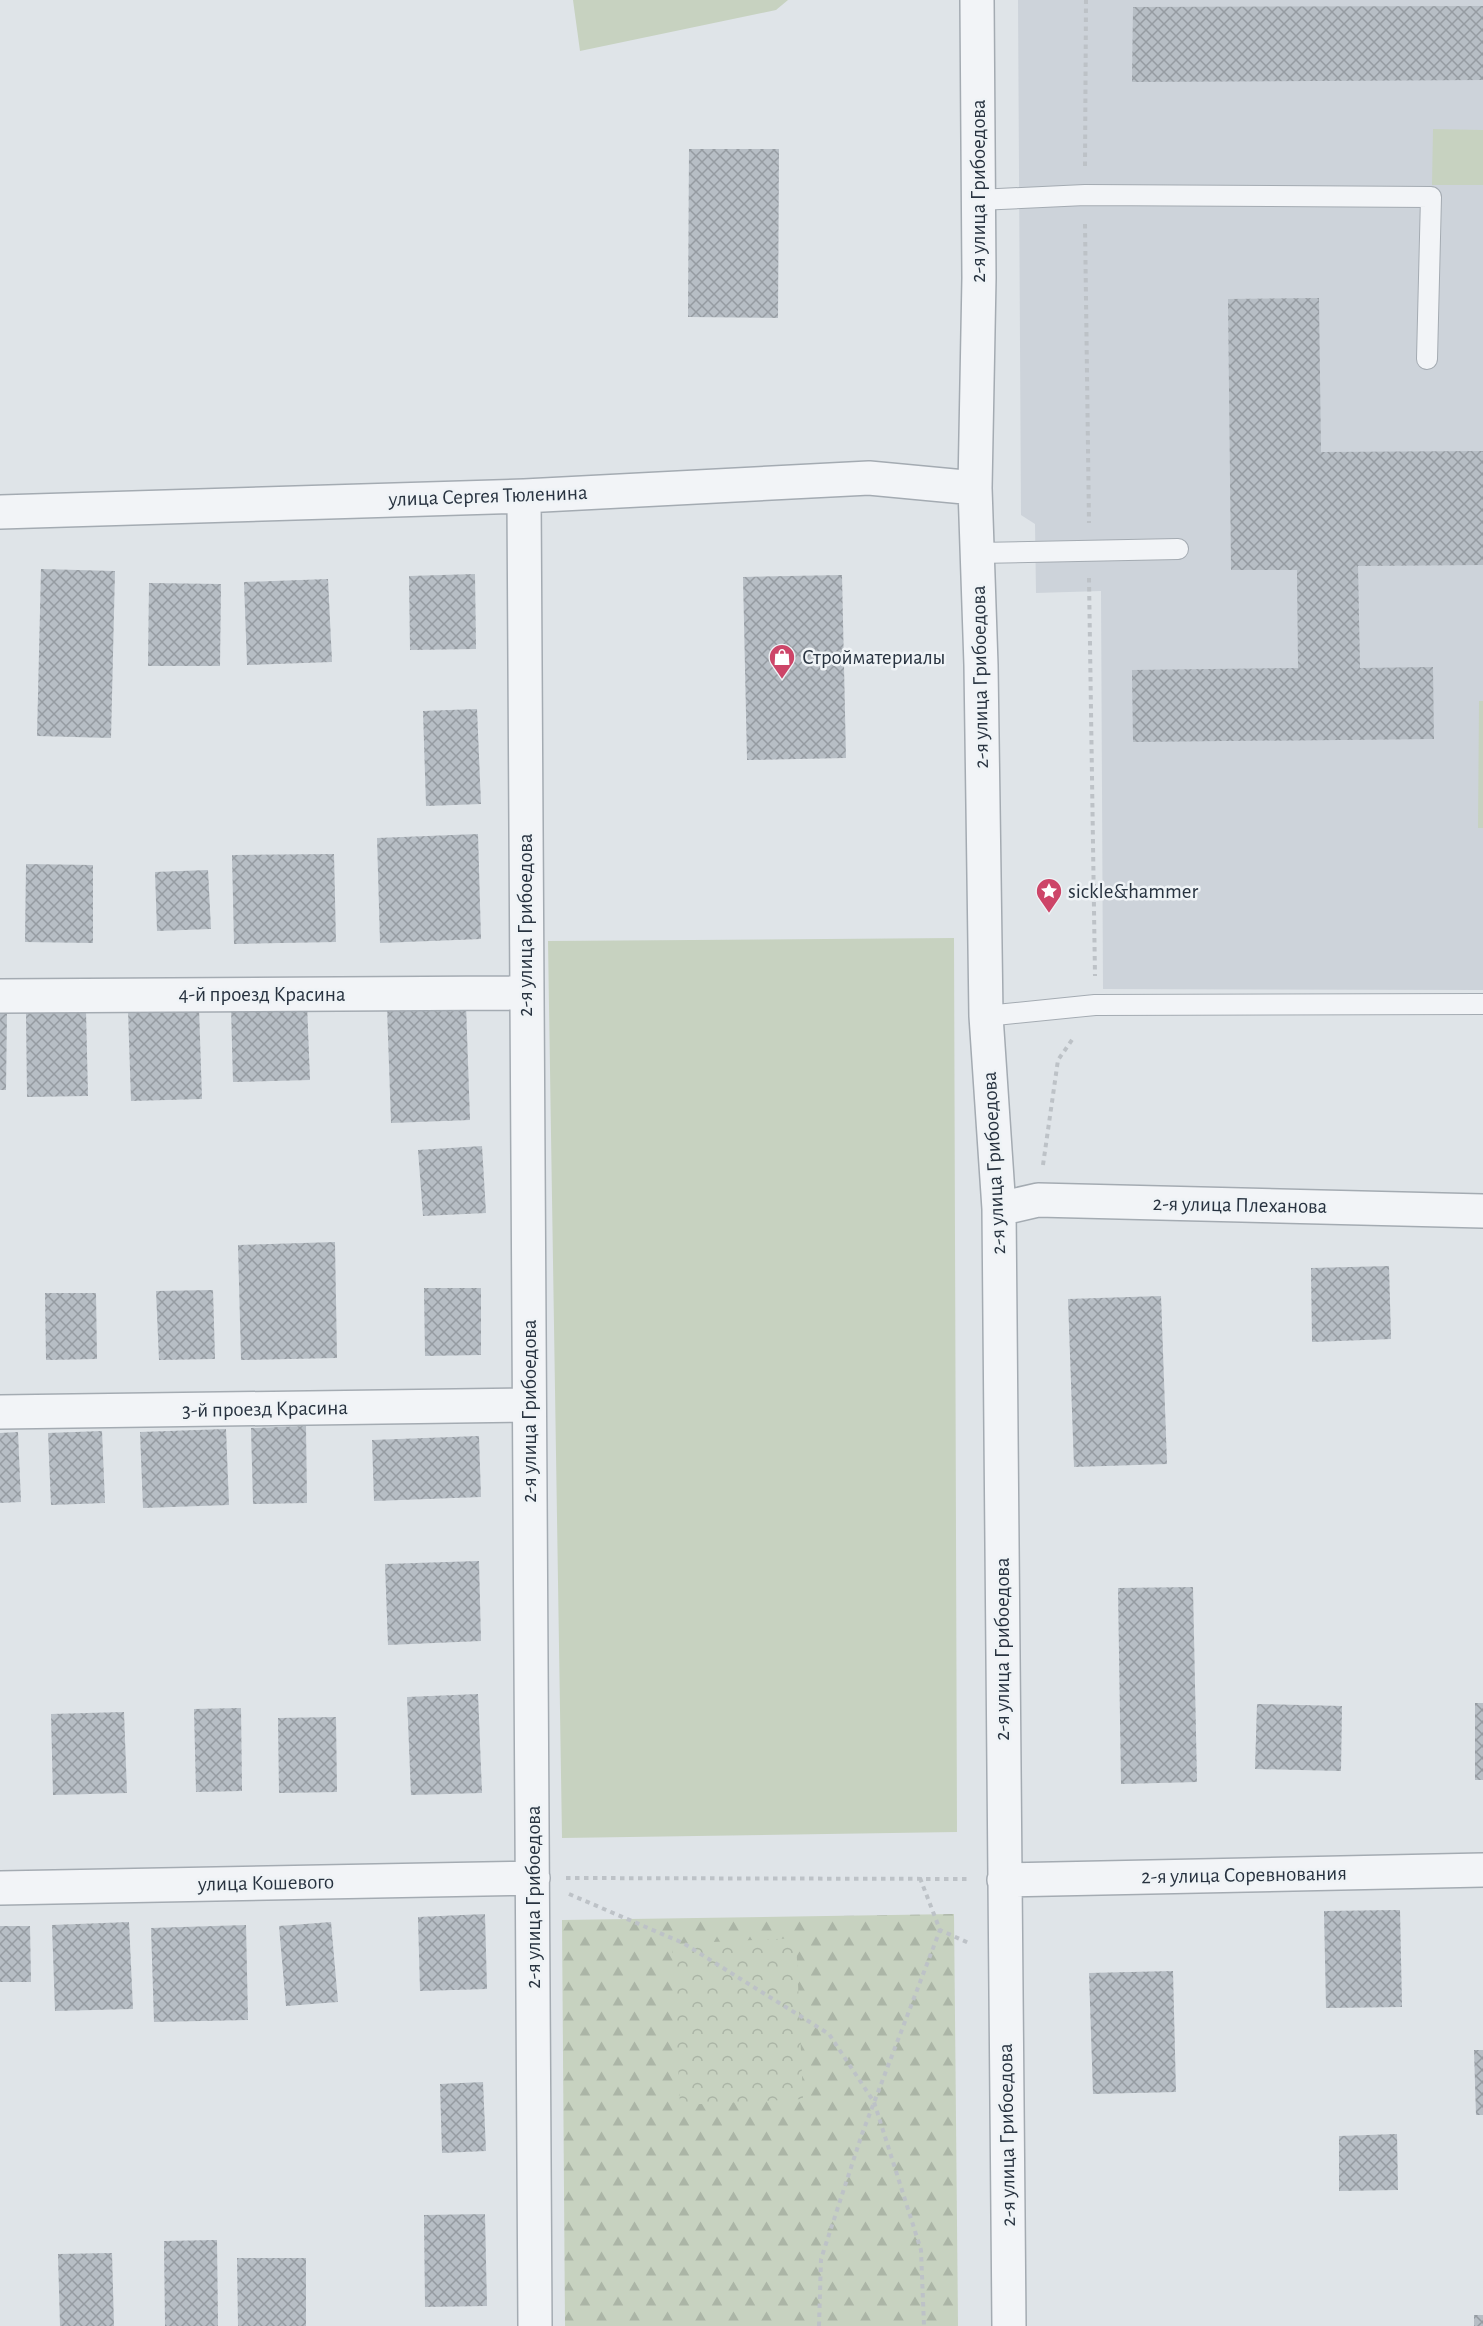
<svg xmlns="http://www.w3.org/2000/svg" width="1483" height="2326" viewBox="0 0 1483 2326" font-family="'Alegreya Sans',sans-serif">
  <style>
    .built { fill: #cdd3da }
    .grass { fill: #c7d2c0 }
    .forest { fill: url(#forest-firs) }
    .park { fill: url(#park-crowns) }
    .building { fill: url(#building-cross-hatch) }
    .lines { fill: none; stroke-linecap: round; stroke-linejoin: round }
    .service-casing { stroke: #a4abb2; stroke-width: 22 }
    .minor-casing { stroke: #a4abb2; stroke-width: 36 }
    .path { stroke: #bdc2c7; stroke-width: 4; stroke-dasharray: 4.5 4.5; stroke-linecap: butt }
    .service { stroke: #f2f4f7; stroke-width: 20 }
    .minor { stroke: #f2f4f7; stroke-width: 33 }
    .labels { text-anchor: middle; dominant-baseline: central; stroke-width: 5; stroke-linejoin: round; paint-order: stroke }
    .street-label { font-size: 21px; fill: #283340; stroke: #eff3f6 }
    .poi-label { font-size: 21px; fill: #283340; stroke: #eff3f6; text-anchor: start }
  </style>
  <defs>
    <pattern id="forest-firs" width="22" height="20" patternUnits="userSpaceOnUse" patternTransform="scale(1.5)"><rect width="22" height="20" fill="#c7d2c0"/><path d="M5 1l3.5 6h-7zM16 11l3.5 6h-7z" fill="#abb5a6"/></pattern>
    <pattern id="park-crowns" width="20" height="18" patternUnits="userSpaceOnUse" patternTransform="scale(1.5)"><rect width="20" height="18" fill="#c7d2c0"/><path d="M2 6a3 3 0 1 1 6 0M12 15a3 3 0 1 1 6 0" fill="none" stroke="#abb5a6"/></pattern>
    <pattern id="building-cross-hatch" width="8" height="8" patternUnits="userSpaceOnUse" patternTransform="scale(1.5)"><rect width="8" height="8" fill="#b7bec5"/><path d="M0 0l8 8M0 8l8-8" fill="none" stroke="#959ba1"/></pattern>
  </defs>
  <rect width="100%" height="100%" fill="#dfe4e8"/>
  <!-- built -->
  <path class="built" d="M 1018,0 L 1483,0 L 1483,990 L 1103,989 L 1101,591 L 1036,593 L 1035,524 L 1021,515 Z"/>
  <!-- grass -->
  <path class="grass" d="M 573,0 L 788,0 L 776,10 L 580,51 Z
    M 1433,129 L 1483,130 L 1483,185 L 1432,185 Z
    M 1479,701 L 1483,701 L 1483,828 L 1478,828 Z
    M 954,938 L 957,1832 L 562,1838 L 548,941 Z"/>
  <!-- forest -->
  <path class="forest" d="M 954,1914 L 958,2326 L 565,2326 L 562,1920 Z"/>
  <!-- park -->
  <path class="park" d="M 796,1938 L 803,2099 L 680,2105 L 672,1944 Z"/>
  <!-- building -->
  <path class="building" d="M 1483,6 L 1483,80 L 1132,82 L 1133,7 Z
    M 689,149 L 779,149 L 778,318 L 688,317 Z
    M 1319,298 L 1321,452 L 1483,451 L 1483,565 L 1358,566 L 1360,668 L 1433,667 L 1434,739 L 1133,742 L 1132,670 L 1298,668 L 1297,570 L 1231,570 L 1228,299 Z
    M 41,569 L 115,571 L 111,738 L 37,736 Z
    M 475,574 L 476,649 L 410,650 L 409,576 Z
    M 842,575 L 846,758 L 747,760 L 743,577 Z
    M 328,579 L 332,662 L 247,665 L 244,582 Z
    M 149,583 L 221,584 L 220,666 L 148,666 Z
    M 477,709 L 481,804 L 426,806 L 423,711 Z
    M 478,834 L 481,939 L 380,943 L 377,838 Z
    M 334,854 L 336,942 L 234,944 L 232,855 Z
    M 26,864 L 93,865 L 93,943 L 25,942 Z
    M 208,870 L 211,929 L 157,931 L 155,872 Z
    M 307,1004 L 310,1080 L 233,1082 L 231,1007 Z
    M 466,1004 L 470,1120 L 391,1123 L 387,1007 Z
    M 199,1008 L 202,1099 L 131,1101 L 128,1010 Z
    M 0,1010 L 7,1010 L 6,1090 L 0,1090 Z
    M 86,1010 L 88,1096 L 27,1097 L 26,1011 Z
    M 482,1146 L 486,1213 L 423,1216 L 418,1150 Z
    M 335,1242 L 337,1358 L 241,1360 L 238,1245 Z
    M 1389,1266 L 1391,1339 L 1312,1342 L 1311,1268 Z
    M 424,1288 L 481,1288 L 481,1355 L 425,1356 Z
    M 213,1290 L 215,1359 L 159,1360 L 156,1291 Z
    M 45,1293 L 96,1293 L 97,1359 L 46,1360 Z
    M 1161,1296 L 1167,1464 L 1074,1467 L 1068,1299 Z
    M 306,1426 L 307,1503 L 253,1504 L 251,1428 Z
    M 226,1429 L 229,1505 L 143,1508 L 140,1432 Z
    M 102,1431 L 105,1503 L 51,1505 L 48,1433 Z
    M 18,1432 L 21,1502 L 0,1503 L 0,1433 Z
    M 479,1436 L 481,1497 L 374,1501 L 372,1440 Z
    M 479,1561 L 481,1641 L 388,1645 L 385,1564 Z
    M 1193,1587 L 1197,1782 L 1121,1784 L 1118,1588 Z
    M 478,1694 L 482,1793 L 411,1795 L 407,1697 Z
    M 1475,1703 L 1483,1703 L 1483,1780 L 1475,1780 Z
    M 1257,1704 L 1342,1706 L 1341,1771 L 1255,1769 Z
    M 241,1708 L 242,1791 L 196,1792 L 194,1709 Z
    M 124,1712 L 127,1793 L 53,1795 L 51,1714 Z
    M 336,1717 L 337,1792 L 279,1793 L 278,1718 Z
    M 1400,1910 L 1402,2007 L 1326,2008 L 1324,1911 Z
    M 485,1914 L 487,1989 L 420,1991 L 418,1917 Z
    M 129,1922 L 133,2009 L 55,2011 L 52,1925 Z
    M 331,1922 L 338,2002 L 286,2006 L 279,1926 Z
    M 246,1925 L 248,2020 L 154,2022 L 151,1928 Z
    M 0,1926 L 30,1926 L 31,1982 L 0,1982 Z
    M 1173,1971 L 1176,2092 L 1093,2094 L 1089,1973 Z
    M 1474,2050 L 1483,2050 L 1483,2115 L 1476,2115 Z
    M 483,2082 L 486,2151 L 442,2153 L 440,2084 Z
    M 1397,2134 L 1398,2190 L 1339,2191 L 1339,2136 Z
    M 485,2214 L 487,2306 L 425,2307 L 424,2215 Z
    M 217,2240 L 218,2326 L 165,2326 L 164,2241 Z
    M 112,2253 L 114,2326 L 60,2326 L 58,2254 Z
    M 237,2258 L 306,2258 L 306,2326 L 238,2326 Z
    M 1474,2315 L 1483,2315 L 1483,2326 L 1474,2326 Z"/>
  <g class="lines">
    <!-- service casing -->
    <g class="service-casing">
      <path id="service" d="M 978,200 L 1085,195 L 1431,197 L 1427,359
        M 977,553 L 1178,549
        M 986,1016 L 1095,1005 L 1483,1004"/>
    </g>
    <!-- minor casing -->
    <g class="minor-casing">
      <path id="minor" d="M 977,0 L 979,278 L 975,488 L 981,665 L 986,1016 L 999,1209 L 1009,2326
        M 524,496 L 535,2326
        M 0,512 L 524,496 L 869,478 L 975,488
        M 0,996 L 525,993
        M 999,1209 L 1038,1200 L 1483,1211
        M 0,1412 L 529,1405
        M 1004,1880 L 1483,1870
        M 0,1888 L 533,1878"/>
    </g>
    <!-- path -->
    <path class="path" d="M 1085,166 L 1086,0
      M 1085,224 L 1089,523
      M 1089,578 L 1095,976
      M 1043,1165 L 1058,1060 L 1074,1037
      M 566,1878 L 970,1879
      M 920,1878 L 940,1930 L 971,1944
      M 569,1894 L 683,1943 L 829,2034 L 874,2102 L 921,2250 L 924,2326
      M 819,2326 L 821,2259 L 862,2134 L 940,1930"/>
    <!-- service -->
    <use href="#service" class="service"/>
    <!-- minor -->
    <use href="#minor" class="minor"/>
  </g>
  <!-- icons -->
  <defs>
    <g id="shop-pin" transform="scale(1.35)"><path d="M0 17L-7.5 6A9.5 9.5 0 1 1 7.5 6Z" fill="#cd4568" stroke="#eff3f6"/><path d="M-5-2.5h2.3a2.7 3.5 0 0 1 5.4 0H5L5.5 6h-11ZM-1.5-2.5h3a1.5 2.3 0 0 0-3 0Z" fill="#fff"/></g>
    <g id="sight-pin" transform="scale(1.35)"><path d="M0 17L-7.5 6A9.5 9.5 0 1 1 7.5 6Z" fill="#cd4568" stroke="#eff3f6"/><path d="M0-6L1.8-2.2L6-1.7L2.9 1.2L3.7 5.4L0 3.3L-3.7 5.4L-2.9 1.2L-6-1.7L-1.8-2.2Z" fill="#fff"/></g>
  </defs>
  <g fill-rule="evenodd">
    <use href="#shop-pin" x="782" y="657"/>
    <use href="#sight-pin" x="1049" y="891"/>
  </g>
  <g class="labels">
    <!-- street labels -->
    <g class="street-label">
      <text transform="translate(978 191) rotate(-90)">2-я улица Грибоедова</text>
      <text transform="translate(488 496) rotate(-2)">улица Сергея Тюленина</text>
      <text transform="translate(980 677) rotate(-91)">2-я улица Грибоедова</text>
      <text transform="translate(525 925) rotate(-90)">2-я улица Грибоедова</text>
      <text x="262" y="994">4-й проезд Красина</text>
      <text transform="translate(994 1163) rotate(-93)">2-я улица Грибоедова</text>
      <text transform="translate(1240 1205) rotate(1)">2-я улица Плеханова</text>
      <text transform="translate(265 1409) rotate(-1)">3-й проезд Красина</text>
      <text transform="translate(529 1411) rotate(-90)">2-я улица Грибоедова</text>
      <text transform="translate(1002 1649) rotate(-90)">2-я улица Грибоедова</text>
      <text transform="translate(1244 1875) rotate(-1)">2-я улица Соревнования</text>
      <text transform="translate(266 1883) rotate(-1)">улица Кошевого</text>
      <text transform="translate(533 1897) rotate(-90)">2-я улица Грибоедова</text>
      <text transform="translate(1007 2135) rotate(-91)">2-я улица Грибоедова</text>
    </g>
    <!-- poi labels -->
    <g class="poi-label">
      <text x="802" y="657">Стройматериалы</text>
      <text x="1068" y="891">sickle&amp;hammer</text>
    </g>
  </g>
</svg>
